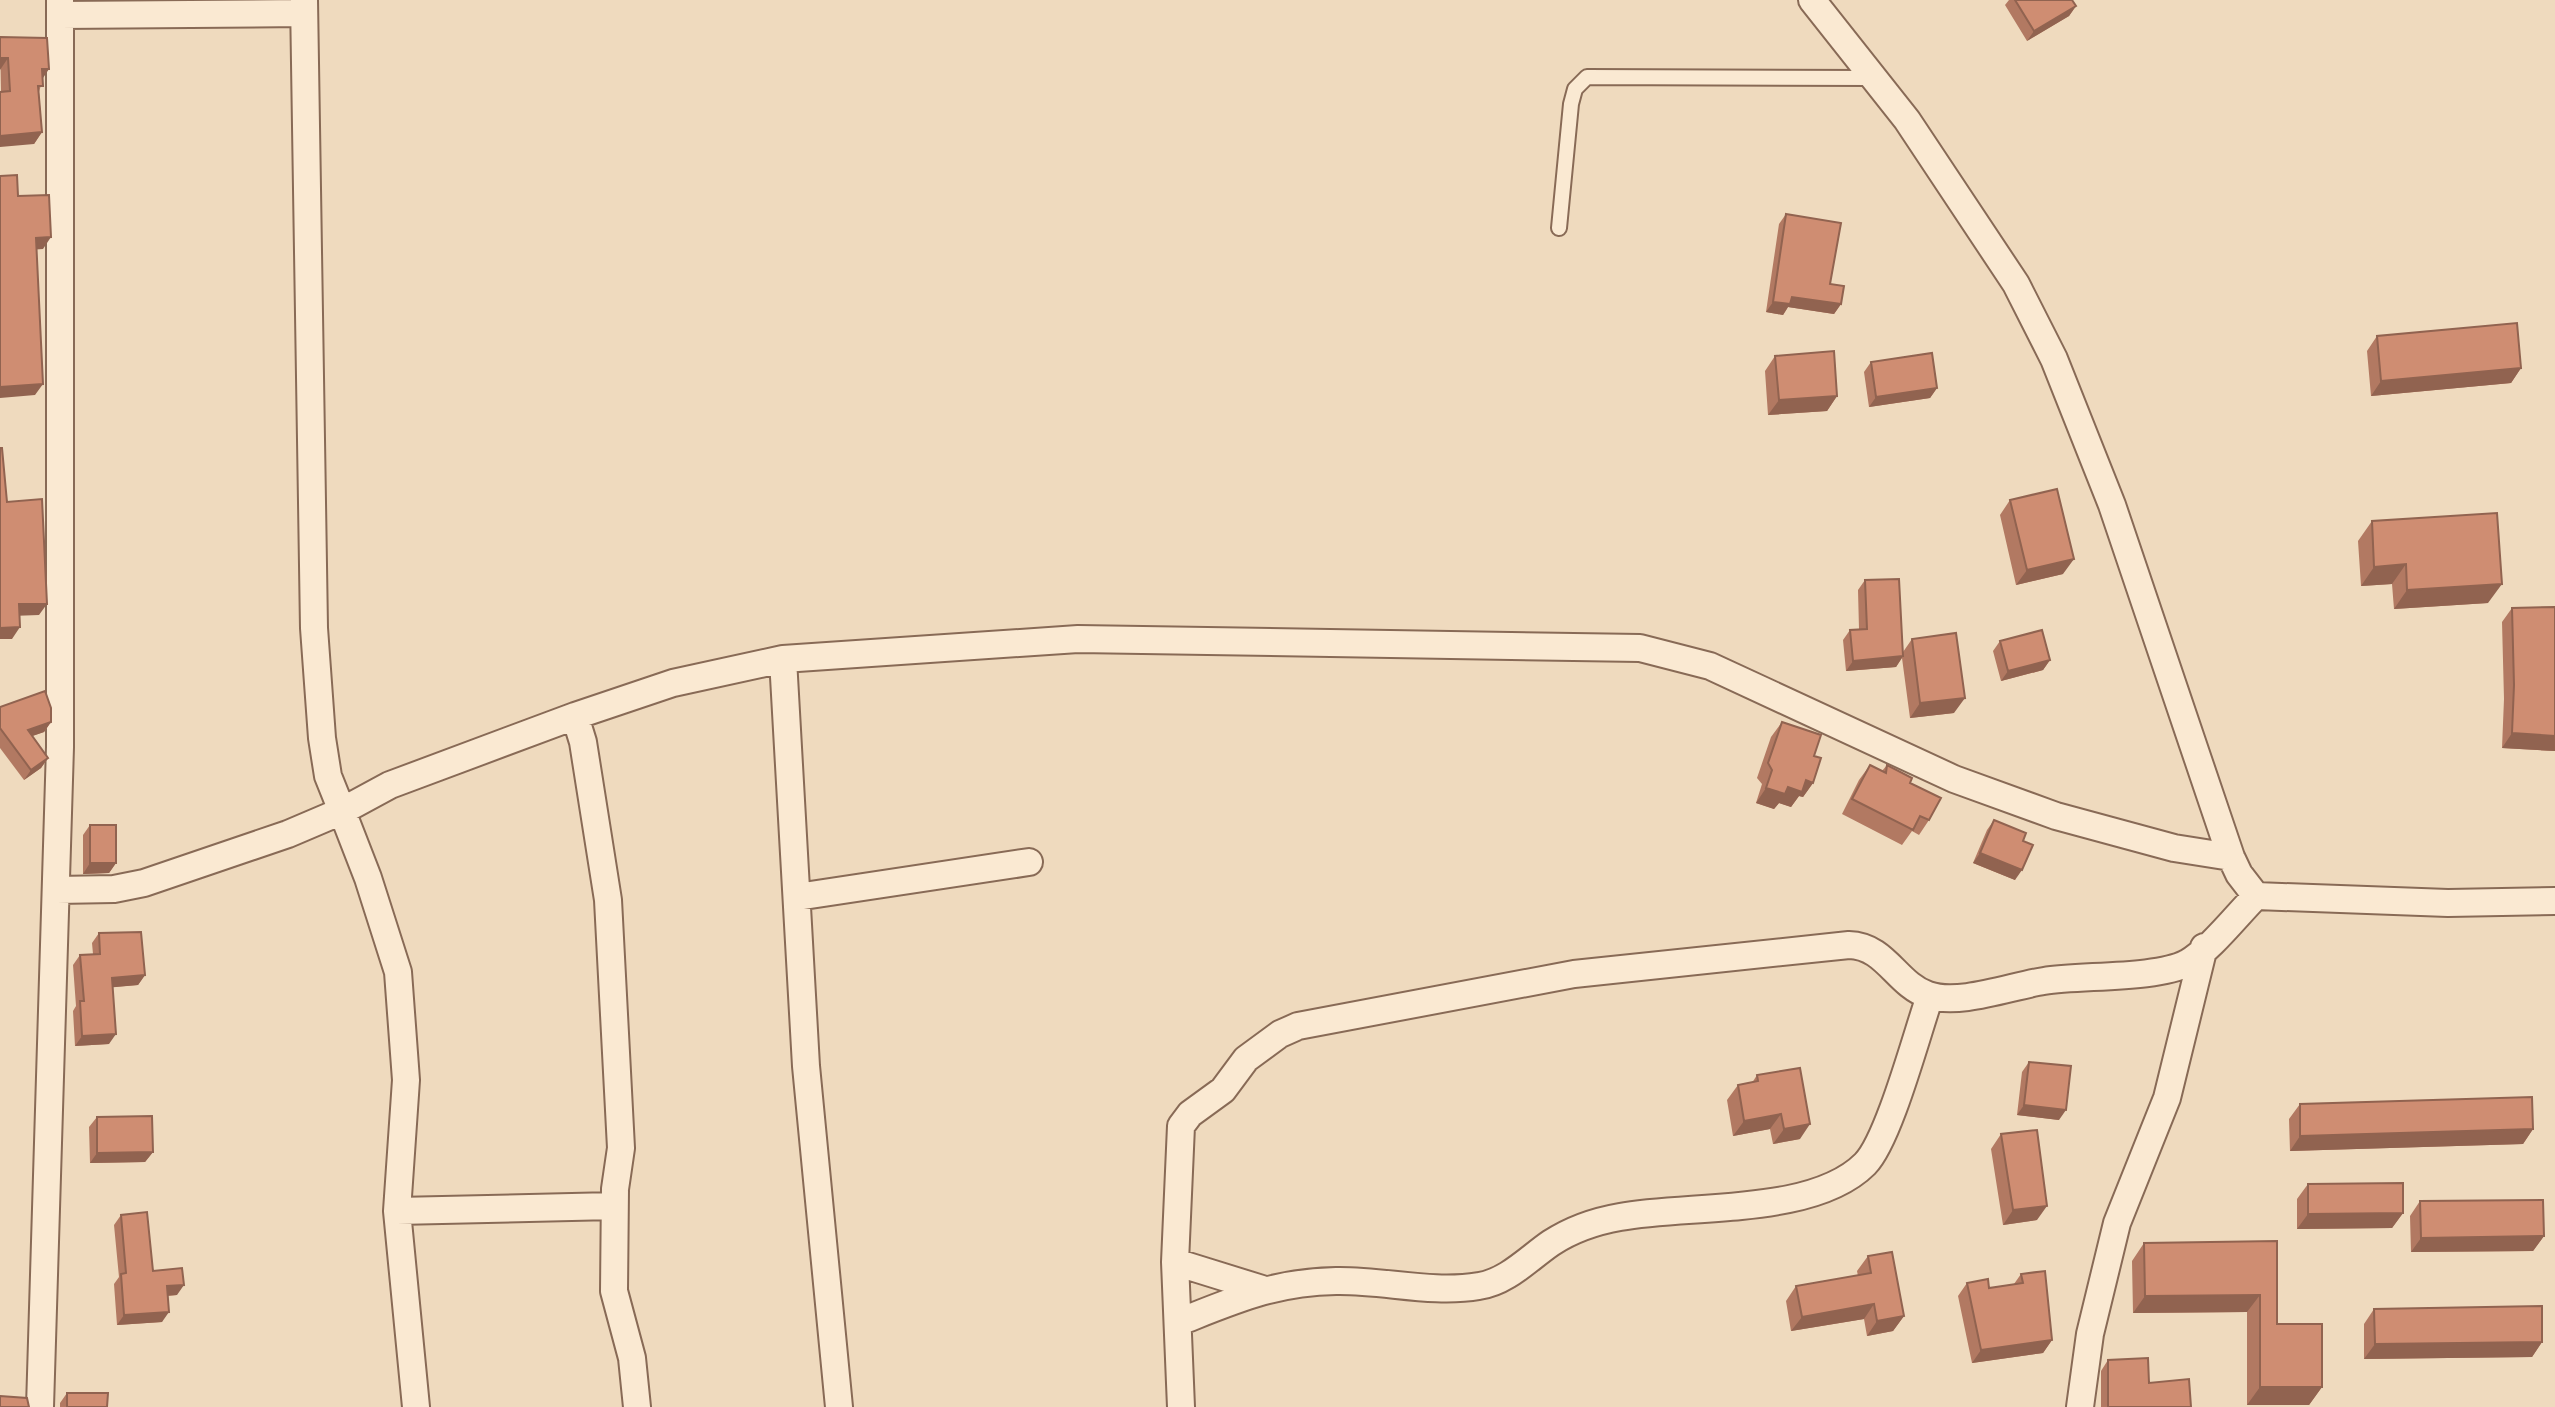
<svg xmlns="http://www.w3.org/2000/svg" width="2555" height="1407" viewBox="0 0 2555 1407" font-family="'PT Serif',serif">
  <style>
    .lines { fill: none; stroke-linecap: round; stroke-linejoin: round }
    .service-casing { stroke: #886a56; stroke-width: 18 }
    .minor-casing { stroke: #886a56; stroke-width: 30 }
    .service { stroke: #fae9d2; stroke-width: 14 }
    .minor { stroke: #fae9d2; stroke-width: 26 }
    .wall { fill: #b27962 }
    .shaded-wall { fill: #916350 }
    .building { fill: #cf8d72; stroke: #916350; stroke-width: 2 }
  </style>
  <rect width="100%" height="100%" fill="#efdabe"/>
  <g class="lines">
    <!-- service casing -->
    <g class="service-casing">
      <path id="service" d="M 1559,228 L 1571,104 L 1575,89 L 1587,77 L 1874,78"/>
    </g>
    <!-- minor casing -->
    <g class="minor-casing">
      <path id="minor" d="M 1812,0 L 1907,120 L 2016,284 L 2054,359 L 2112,505 L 2231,857 L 2239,874 L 2256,896 L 2448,903 L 2555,901
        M 60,15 L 304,13
        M 783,659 L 806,1066 L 839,1407
        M 575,716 L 583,742 L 608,900 L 621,1148 L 615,1189 L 614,1291 L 632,1358 L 637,1407
        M 57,890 L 114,889 L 144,883 L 288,834 L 342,811 L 328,776 L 322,738 L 314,628 L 304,0
        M 797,897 L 1029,862
        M 397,1211 L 614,1206
        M 1175,1262 L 1262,1289
        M 1179,1322 C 1235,1300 1274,1282 1336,1281 C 1384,1280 1431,1294 1479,1286 C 1507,1282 1529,1258 1551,1243 C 1571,1230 1597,1221 1620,1217 C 1690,1204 1813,1216 1865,1164 C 1889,1140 1917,1033 1930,996
        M 40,1407 L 60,747 L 60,0
        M 416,1407 L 397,1211 L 406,1080 L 398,972 L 368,878 L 342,811 L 390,785 L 575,716 L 673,683 L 783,659 L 1078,639 L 1640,648 L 1710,666 L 1954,779 L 2056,816 L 2174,848 L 2231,857
        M 1181,1407 L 1175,1262 L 1181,1126 L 1190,1114 L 1223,1090 L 1246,1059 L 1280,1034 L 1298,1026 L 1574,974 L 1849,945 C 1886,946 1896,984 1928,995 C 1959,1006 2011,986 2044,981 C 2080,975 2157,979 2187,963 C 2210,950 2237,915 2256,896
        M 2080,1407 L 2090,1334 L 2117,1223 L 2167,1098 L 2204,947"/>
    </g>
    <!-- service -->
    <use href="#service" class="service"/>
    <!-- minor -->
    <use href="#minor" class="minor"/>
  </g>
  <!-- wall -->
  <path class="wall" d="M 2009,0 L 2072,0 L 2076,6 L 2069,16 L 2027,41 L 2005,5 Z
    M 0,37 L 43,78 L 39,92 L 42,132 L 34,144 L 1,92 Z
    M 1786,214 L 1830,284 L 1841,304 L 1834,314 L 1788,307 L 1783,315 L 1766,312 L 1779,224 Z
    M 2377,336 L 2521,368 L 2511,383 L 2371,396 L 2367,351 Z
    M 1775,356 L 1837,396 L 1827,411 L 1768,415 L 1765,371 Z
    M 1871,362 L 1937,388 L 1930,398 L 1869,407 L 1864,372 Z
    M 2010,500 L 2063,574 L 2016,585 L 2000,515 Z
    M 2372,521 L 2488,603 L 2394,609 L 2392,584 L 2361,586 L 2358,541 Z
    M 1865,580 L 1903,652 L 1912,639 L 1954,713 L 1910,718 L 1902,658 L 1896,667 L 1846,671 L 1843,640 L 1850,630 L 1859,629 L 1858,590 Z
    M 2555,607 L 2555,751 L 2502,748 L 2504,699 L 2502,622 L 2512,608 Z
    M 2000,641 L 2050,660 L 2043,670 L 2001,681 L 1993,651 Z
    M 0,707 L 51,722 L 44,732 L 32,736 L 48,758 L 41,768 L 24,780 L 0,748 Z
    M 1782,722 L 1814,756 L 1813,783 L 1803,797 L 1799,796 L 1791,807 L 1779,803 L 1774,809 L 1756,803 L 1762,784 L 1757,778 L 1771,737 Z
    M 1870,765 L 1882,771 L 1887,765 L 1910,783 L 1929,820 L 1919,835 L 1912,831 L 1902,845 L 1842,814 L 1859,780 Z
    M 1994,820 L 2023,841 L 2015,880 L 1973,863 L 1987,830 Z
    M 90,825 L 116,863 L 109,873 L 83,874 L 83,835 Z
    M 99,933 L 145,975 L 138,985 L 113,987 L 109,1044 L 75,1046 L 73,1011 L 76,1006 L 73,965 L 80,955 L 93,954 L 92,943 Z
    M 2029,1062 L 2059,1120 L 2017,1115 L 2022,1072 Z
    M 1757,1075 L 1800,1139 L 1773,1144 L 1770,1129 L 1733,1136 L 1727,1100 L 1738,1085 L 1752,1083 Z
    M 2300,1104 L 2533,1129 L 2523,1144 L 2290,1151 L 2289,1119 Z
    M 97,1117 L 153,1152 L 145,1162 L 90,1163 L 89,1127 Z
    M 2001,1134 L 2037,1220 L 2003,1225 L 1991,1149 Z
    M 2308,1184 L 2403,1213 L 2392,1228 L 2297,1229 L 2297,1199 Z
    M 2420,1201 L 2544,1236 L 2533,1251 L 2411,1252 L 2410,1216 Z
    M 121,1215 L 153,1271 L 177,1295 L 168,1296 L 162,1322 L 117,1325 L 114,1284 L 119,1277 L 114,1225 Z
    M 2277,1241 L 2277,1324 L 2322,1387 L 2309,1405 L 2247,1405 L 2247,1312 L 2133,1313 L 2132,1261 L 2144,1243 Z
    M 1868,1256 L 1904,1316 L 1893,1331 L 1867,1336 L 1864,1319 L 1791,1331 L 1786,1301 L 1796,1286 L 1858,1276 L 1857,1271 Z
    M 2021,1274 L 2052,1340 L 2043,1353 L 1972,1363 L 1958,1296 L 1967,1283 L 1989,1288 L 2014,1284 Z
    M 2374,1309 L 2542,1342 L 2532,1357 L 2364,1359 L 2364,1324 Z
    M 2108,1360 L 2149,1383 L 2191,1407 L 2101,1407 L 2101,1371 Z
    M 67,1393 L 107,1407 L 60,1407 L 60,1403 Z"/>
  <!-- shaded-wall -->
  <path class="shaded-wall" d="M 2076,6 L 2069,16 L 2027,41 L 2034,31 Z
    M 0,58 L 8,58 L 0,70 Z
    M 42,69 L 49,69 L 41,81 Z
    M 42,132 L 34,144 L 0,147 L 0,136 Z
    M 51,237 L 43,249 L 28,250 L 36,238 Z
    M 1792,297 L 1841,304 L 1834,314 L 1788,307 L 1783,315 L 1766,312 L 1773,302 Z
    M 2521,368 L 2511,383 L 2371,396 L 2381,381 Z
    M 43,384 L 35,395 L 0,398 L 0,387 Z
    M 1937,388 L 1930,398 L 1869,407 L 1876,397 Z
    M 1837,396 L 1827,411 L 1768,415 L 1779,400 Z
    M 2074,559 L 2063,574 L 2016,585 L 2027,570 Z
    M 2406,564 L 2392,584 L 2361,586 L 2374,567 Z
    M 2502,584 L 2488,603 L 2394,609 L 2407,590 Z
    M 19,604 L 47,604 L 39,615 L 11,616 Z
    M 20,627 L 12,639 L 0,639 L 0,628 Z
    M 1903,656 L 1896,667 L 1846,671 L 1853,661 Z
    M 2050,660 L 2043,670 L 2001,681 L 2008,671 Z
    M 1965,698 L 1954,713 L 1910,718 L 1920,703 Z
    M 51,722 L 44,732 L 21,740 L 28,730 Z
    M 2512,733 L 2555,736 L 2555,751 L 2502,748 Z
    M 48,758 L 41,768 L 24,780 L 31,770 Z
    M 1806,780 L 1813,783 L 1803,797 L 1799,796 L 1791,807 L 1779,803 L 1774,809 L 1756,803 L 1766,788 Z
    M 1980,853 L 2022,870 L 2015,880 L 1973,863 Z
    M 90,863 L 116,863 L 109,873 L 83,874 Z
    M 145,975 L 138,985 L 105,988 L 112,978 Z
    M 116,1034 L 109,1044 L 75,1046 L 82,1036 Z
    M 2024,1105 L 2066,1110 L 2059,1120 L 2017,1115 Z
    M 1781,1114 L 1770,1129 L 1733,1136 L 1744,1121 Z
    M 1810,1124 L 1800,1139 L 1773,1144 L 1784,1129 Z
    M 2533,1129 L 2523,1144 L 2290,1151 L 2300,1136 Z
    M 153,1152 L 145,1162 L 90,1163 L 97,1153 Z
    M 2047,1206 L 2037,1220 L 2003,1225 L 2013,1210 Z
    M 2403,1213 L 2392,1228 L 2297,1229 L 2308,1214 Z
    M 2544,1236 L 2533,1251 L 2411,1252 L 2421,1238 Z
    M 184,1285 L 177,1295 L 160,1296 L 167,1286 Z
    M 2260,1295 L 2247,1312 L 2133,1313 L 2145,1296 Z
    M 1874,1304 L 1864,1319 L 1791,1331 L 1802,1317 Z
    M 169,1312 L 162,1322 L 117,1325 L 124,1315 Z
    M 1904,1316 L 1893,1331 L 1867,1336 L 1877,1321 Z
    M 2052,1340 L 2043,1353 L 1972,1363 L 1981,1350 Z
    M 2542,1342 L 2532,1357 L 2364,1359 L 2375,1344 Z
    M 2260,1387 L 2322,1387 L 2309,1405 L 2247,1405 Z"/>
  <!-- building -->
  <path class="building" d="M 2015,0 L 2072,0 L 2076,6 L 2034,31 Z
    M 0,37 L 47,38 L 49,69 L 42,69 L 43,86 L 38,86 L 42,132 L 0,136 L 0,92 L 10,91 L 8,58 L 0,58 Z
    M 17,175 L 18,196 L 49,195 L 51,237 L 36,238 L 43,384 L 0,387 L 0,176 Z
    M 1786,214 L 1841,223 L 1830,284 L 1844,286 L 1841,304 L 1792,297 L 1790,304 L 1773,302 Z
    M 2517,323 L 2521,368 L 2381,381 L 2377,336 Z
    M 1834,351 L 1837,396 L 1779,400 L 1775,356 Z
    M 1932,353 L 1937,388 L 1876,397 L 1871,362 Z
    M 0,448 L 2,448 L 7,502 L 42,499 L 47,604 L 19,604 L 20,627 L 0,628 Z
    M 2057,489 L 2074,559 L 2027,570 L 2010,500 Z
    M 2497,513 L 2502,584 L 2407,590 L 2406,564 L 2374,567 L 2372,521 Z
    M 1899,579 L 1903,656 L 1853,661 L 1850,630 L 1867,629 L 1865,580 Z
    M 2555,607 L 2555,736 L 2512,733 L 2514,685 L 2512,608 Z
    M 2042,630 L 2050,660 L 2008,671 L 2000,641 Z
    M 1956,633 L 1965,698 L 1920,703 L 1912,639 Z
    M 45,691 L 51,708 L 51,722 L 28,730 L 48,758 L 31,770 L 0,728 L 0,707 Z
    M 1782,722 L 1821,735 L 1814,756 L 1821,758 L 1813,783 L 1806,780 L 1802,792 L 1788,787 L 1785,794 L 1766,788 L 1772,770 L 1768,763 Z
    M 1870,765 L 1886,773 L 1887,765 L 1912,778 L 1910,783 L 1941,798 L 1929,820 L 1920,816 L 1913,830 L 1852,799 Z
    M 1994,820 L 2026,833 L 2023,841 L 2033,845 L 2022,870 L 1980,853 Z
    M 90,825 L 116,825 L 116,863 L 90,863 Z
    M 141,932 L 145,975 L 112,978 L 116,1034 L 82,1036 L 80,1001 L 84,1001 L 80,955 L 100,954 L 99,933 Z
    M 2029,1062 L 2071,1066 L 2066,1110 L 2024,1105 Z
    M 1800,1068 L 1810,1124 L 1784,1129 L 1781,1114 L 1744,1121 L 1738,1085 L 1758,1081 L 1757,1075 Z
    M 2532,1097 L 2533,1129 L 2300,1136 L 2300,1104 Z
    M 152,1116 L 153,1152 L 97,1153 L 97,1117 Z
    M 2037,1130 L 2047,1206 L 2013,1210 L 2001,1134 Z
    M 2403,1183 L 2403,1213 L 2308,1214 L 2308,1184 Z
    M 2543,1200 L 2544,1236 L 2421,1238 L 2420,1201 Z
    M 147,1212 L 153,1271 L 182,1268 L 184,1285 L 167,1286 L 169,1312 L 124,1315 L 121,1274 L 126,1273 L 121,1215 Z
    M 2277,1241 L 2277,1324 L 2322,1324 L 2322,1387 L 2260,1387 L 2260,1295 L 2145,1296 L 2144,1243 Z
    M 1892,1252 L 1904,1316 L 1877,1321 L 1874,1304 L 1802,1317 L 1796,1286 L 1871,1273 L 1868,1256 Z
    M 2045,1271 L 2052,1340 L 1981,1350 L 1967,1283 L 1988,1279 L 1989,1288 L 2023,1283 L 2021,1274 Z
    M 2542,1306 L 2542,1342 L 2375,1344 L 2374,1309 Z
    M 2148,1358 L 2149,1383 L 2189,1379 L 2191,1407 L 2108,1407 L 2108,1360 Z
    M 67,1393 L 108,1393 L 107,1407 L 67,1407 Z
    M 0,1396 L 27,1398 L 29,1407 L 0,1407 Z"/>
</svg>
